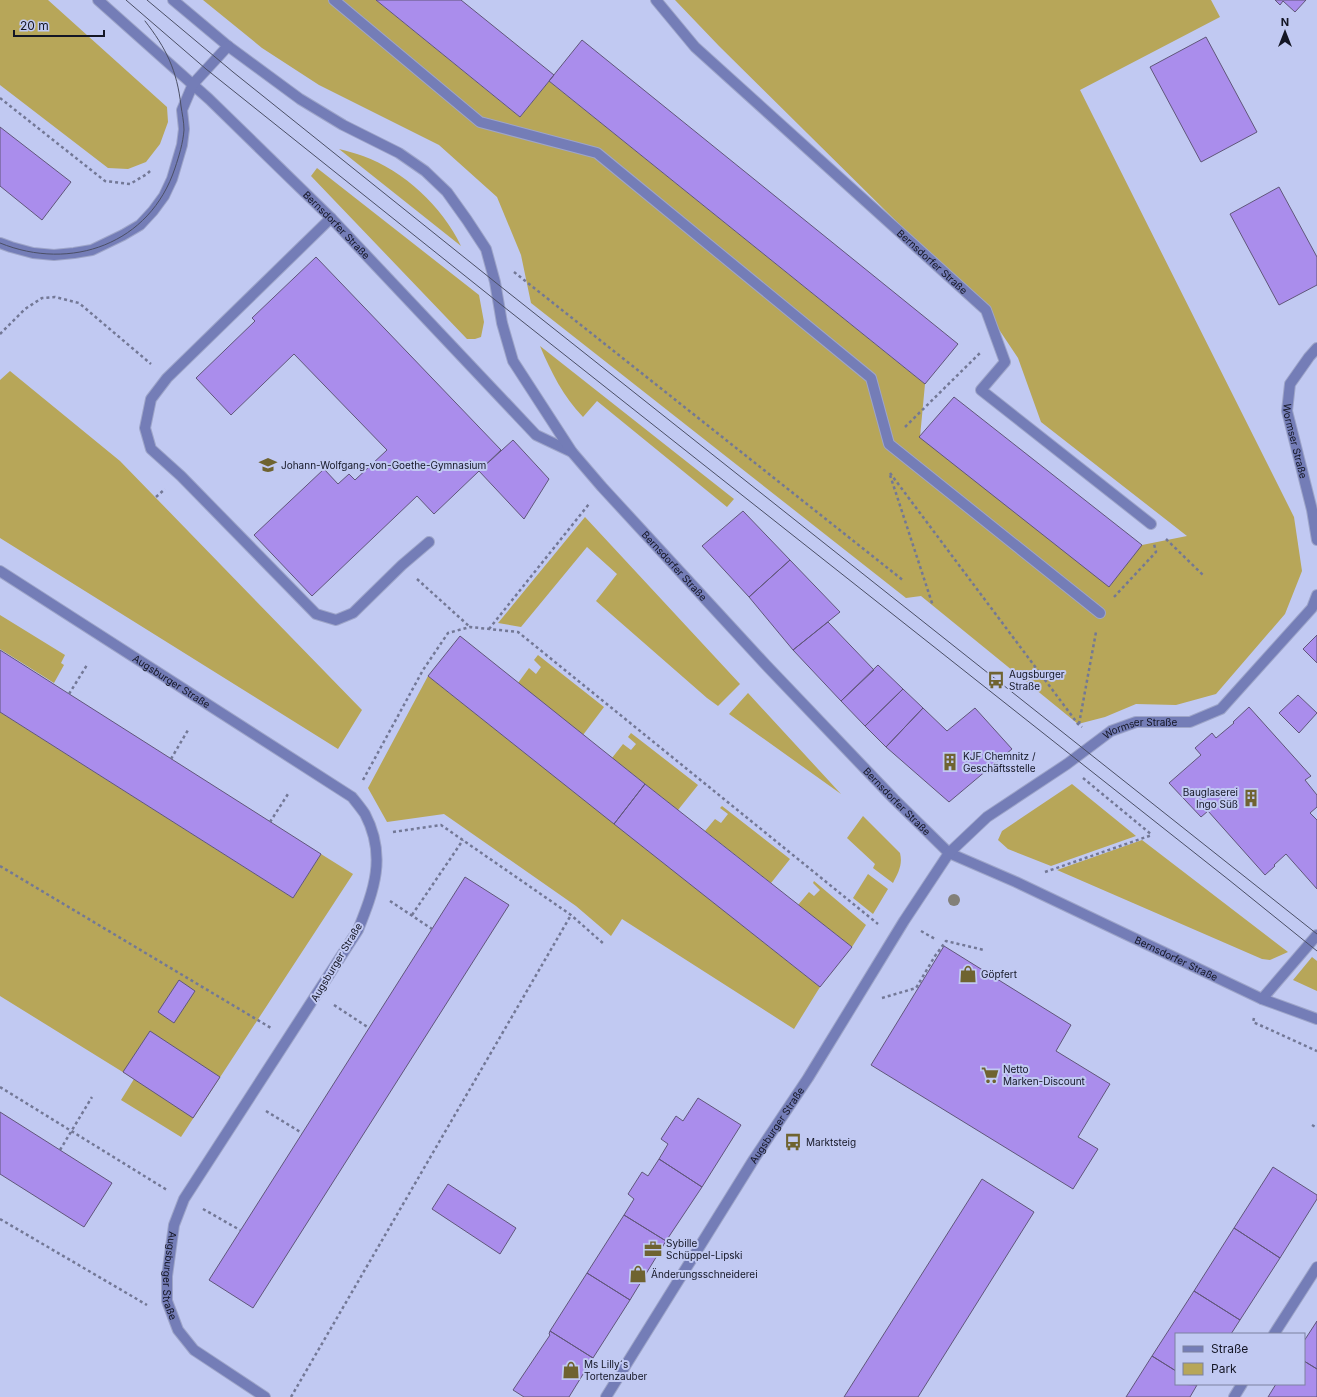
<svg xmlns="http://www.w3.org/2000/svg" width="1317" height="1397" viewBox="0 0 1317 1397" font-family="Inter,sans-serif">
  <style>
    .green { fill: #b7a659 }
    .building { fill: #aa8dec; stroke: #60567a }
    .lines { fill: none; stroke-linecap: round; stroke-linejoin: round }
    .minor-casing { stroke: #9ea5c9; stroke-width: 12 }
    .path { stroke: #737896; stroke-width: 2.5; stroke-dasharray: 3 3; stroke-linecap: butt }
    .minor { stroke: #747db7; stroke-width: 10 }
    .tram { stroke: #4b4f66; stroke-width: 1 }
    .tree { fill: #838079 }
    .labels { text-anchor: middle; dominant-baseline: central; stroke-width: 4; stroke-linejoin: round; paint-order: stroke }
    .street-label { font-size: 10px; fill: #141625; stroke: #c1c9f2 }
    .poi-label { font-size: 10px; fill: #141625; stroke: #c1c9f2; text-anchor: start }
  </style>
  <rect width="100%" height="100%" fill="#c1c9f2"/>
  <!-- green -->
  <path class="green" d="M 0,0 L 48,0 L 167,107 L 168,122 L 160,144 L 146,162 L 128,169 L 108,168 L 0,85 Z
    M 203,0 L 376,0 L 520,117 L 549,81 L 925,384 L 920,437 L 1142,545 L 1187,536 L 1041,422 L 1018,358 L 986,310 L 719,46 L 675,0 L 1211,0 L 1220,17 L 1080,90 L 1294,517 L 1302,571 L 1285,614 L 1216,694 L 1176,705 L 1136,704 L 1105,717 L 1078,724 L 921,596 L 906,598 L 531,303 L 521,255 L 497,197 L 439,145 L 319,85 L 262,48 Z
    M 339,149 C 347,151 355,153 363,156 C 404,171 442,206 461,246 Z
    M 317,168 L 479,295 L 484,322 L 481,337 L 475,339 L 467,339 L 311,176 Z
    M 540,346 L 734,499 L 727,507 L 597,401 L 583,417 C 563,396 551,372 540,346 Z
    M 10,371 L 120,461 L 362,710 L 338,749 L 0,538 L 0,380 Z
    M 585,517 L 740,684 L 718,706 L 707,698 L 596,601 L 617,574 L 587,547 L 521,627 L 498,623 Z
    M 0,615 L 65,655 L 61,663 L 64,665 L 54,683 L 0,649 Z
    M 538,655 L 604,707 L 583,735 L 518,683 L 529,668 L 536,674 L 541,667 L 534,660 Z
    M 428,676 L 820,987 L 794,1029 L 622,919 L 611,936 L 576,906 L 444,814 L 387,822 L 368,788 Z
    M 748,693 L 841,794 L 729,714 Z
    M 0,712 L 293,898 L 321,854 L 353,874 L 181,1137 L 121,1100 L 134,1079 L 0,996 Z
    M 631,733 L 698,785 L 678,810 L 612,758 L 623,744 L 631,750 L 636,744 L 628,737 Z
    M 1072,784 L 1136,836 L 1051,866 L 1008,849 L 998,840 L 1002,831 Z
    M 722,806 L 790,859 L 771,883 L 705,831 L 715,819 L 721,823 L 728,814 L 720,808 Z
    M 863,816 L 900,853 C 903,865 898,873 893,883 L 873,868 L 875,864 L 847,838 Z
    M 1142,840 L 1288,952 L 1270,960 L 1262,959 L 1057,870 Z
    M 868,874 L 888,889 L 873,914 L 853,898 Z
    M 814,881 L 866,925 L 852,947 L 798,905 L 809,892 L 814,896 L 820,890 L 813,883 Z
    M 1312,957 L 1317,961 L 1317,991 L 1293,980 Z"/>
  <!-- building -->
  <path class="building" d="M 376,0 L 461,0 L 554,75 L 520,117 Z
    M 1275,0 L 1306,0 L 1295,12 L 1283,1 L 1280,5 Z
    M 1206,37 L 1257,132 L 1201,162 L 1150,67 Z
    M 582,40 L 958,344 L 925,384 L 549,81 Z
    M 0,127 L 71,182 L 42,220 L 0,186 Z
    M 1279,187 L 1317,257 L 1317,285 L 1279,305 L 1230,214 Z
    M 316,257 L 501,450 L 434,514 L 417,496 L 312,596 L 254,535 L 324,469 L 338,484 L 349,474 L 355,480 L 387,450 L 294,354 L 231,415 L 196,378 L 255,321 L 252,318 Z
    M 954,397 L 1142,545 L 1109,587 L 919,437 Z
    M 513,440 L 549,479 L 524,519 L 479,471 Z
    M 743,511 L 790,560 L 749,597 L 702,546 Z
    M 790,560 L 840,612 L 793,650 L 749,597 Z
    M 828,622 L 874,670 L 841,701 L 793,650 Z
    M 1317,635 L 1317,663 L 1303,649 Z
    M 460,636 L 645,784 L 614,824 L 428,676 Z
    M 0,650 L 321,854 L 293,898 L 0,712 Z
    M 878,665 L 903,689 L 865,726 L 841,701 Z
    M 903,689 L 923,708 L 886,747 L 865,726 Z
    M 1298,695 L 1317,713 L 1299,733 L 1279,713 Z
    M 1249,707 L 1311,776 L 1305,780 L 1317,795 L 1317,807 L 1310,813 L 1317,820 L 1317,889 L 1286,854 L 1274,865 L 1275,866 L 1265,875 L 1208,811 L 1201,817 L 1169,783 L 1201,755 L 1195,748 L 1212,733 L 1216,738 L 1234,723 L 1233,722 Z
    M 923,708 L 947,731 L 975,708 L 1012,749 L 949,802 L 886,747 Z
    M 645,784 L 852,947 L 820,987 L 614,824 Z
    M 465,877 L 509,905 L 253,1308 L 209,1280 Z
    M 944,946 L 1071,1025 L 1056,1051 L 1110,1084 L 1078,1137 L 1098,1149 L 1073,1189 L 871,1065 Z
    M 179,980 L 195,991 L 174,1023 L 158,1012 Z
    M 150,1031 L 220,1077 L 193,1118 L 123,1072 Z
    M 698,1098 L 741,1125 L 702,1187 L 659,1159 L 668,1144 L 661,1139 L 676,1116 L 683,1121 Z
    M 0,1112 L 112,1183 L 84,1227 L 0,1174 Z
    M 659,1159 L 702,1187 L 666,1241 L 624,1215 L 634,1199 L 628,1194 L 642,1172 L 648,1176 Z
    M 1273,1167 L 1317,1195 L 1317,1199 L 1280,1258 L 1234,1228 Z
    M 982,1179 L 1034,1212 L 918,1397 L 844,1397 Z
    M 448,1184 L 516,1228 L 500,1254 L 432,1209 Z
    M 624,1215 L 666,1241 L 630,1300 L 587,1273 Z
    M 1234,1228 L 1280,1258 L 1240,1320 L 1194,1291 Z
    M 587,1273 L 630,1300 L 593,1358 L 550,1331 Z
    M 1194,1291 L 1240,1320 L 1231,1334 L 1176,1334 L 1176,1371 L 1152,1356 Z
    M 1317,1321 L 1317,1369 L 1304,1361 L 1304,1341 Z
    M 550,1331 L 593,1358 L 569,1397 L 524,1397 L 513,1390 L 550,1335 L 549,1334 Z
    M 1152,1356 L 1176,1371 L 1176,1384 L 1197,1385 L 1190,1397 L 1126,1397 Z
    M 1304,1361 L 1317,1369 L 1317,1397 L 1268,1397 L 1276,1384 L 1304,1384 Z"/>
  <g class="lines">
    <!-- minor casing -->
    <g class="minor-casing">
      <g id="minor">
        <path id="s1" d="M 98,0 L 209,99 L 331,218 L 536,435 L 572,452"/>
        <path id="s2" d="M 173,0 L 228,46 L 300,99 L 343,125 L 399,153 L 425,171 L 447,192 L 467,220 L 486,249 L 495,282 L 502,323 L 513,361 L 572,452 L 602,487 L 766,665 L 894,799 L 949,853 L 1016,882 L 1262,999 L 1317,1019"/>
        <path d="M 334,0 L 480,122 L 597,153 L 871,378 L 889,444 L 1100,613"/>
        <path id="s3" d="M 656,0 L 695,47 L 986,310 L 1005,362 L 981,390 L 1151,524"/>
        <path d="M 331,218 L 167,378 L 151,399 L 145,428 L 151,449 L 181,476 L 316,614 L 336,620 L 353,613 L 402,565 L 429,542"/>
        <path d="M 0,243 L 11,247 L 33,253 L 54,255 L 74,253 L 92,250 L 123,235 L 140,225 L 153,211 L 164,196 L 172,179 L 182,145 L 184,129 L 182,110 L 193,84 L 228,46"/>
        <path id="s4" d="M 1317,348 L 1309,357 L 1290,384 L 1287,411 L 1312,510 L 1317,540"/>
        <path id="s5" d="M 0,571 L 352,797 C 356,802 361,808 365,814 C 387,856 374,890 358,930 L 184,1199 L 174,1225 L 167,1276 L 167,1301 L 178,1330 L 194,1350 L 265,1397"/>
        <path d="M 1262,999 L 1317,935"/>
        <path d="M 1274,1334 L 1317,1267"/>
        <path id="s6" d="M 606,1397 L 754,1159 L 808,1078 L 904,921 L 949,853 L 987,817 L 1067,764 L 1111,731 L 1136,722 L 1190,722 L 1221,709 L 1312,608 L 1317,595"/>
        <path d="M 1234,1397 L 1242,1384"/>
      </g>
    </g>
    <!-- path -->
    <path class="path" d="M 0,98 L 105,181 L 130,184 L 147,174 L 152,169
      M 514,272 L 904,581
      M 0,334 L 25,309 L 42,298 L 55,297 L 79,303 L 151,364
      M 905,427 L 980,353
      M 890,473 L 1078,724 L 1082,727
      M 890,475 L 933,606
      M 156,497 L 165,489
      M 1166,539 L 1203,575
      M 417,579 L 470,627
      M 1114,597 L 1156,552 L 1154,544
      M 489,629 L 589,504
      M 69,694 L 87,665
      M 1079,724 L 1096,632
      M 171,759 L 188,730
      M 1083,778 L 1152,835
      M 363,780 L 423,670 L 448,633 L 470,627 L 518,632 L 878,924
      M 270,822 L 288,794
      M 393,832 L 441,825 L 571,915 L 605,945
      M 0,866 L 271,1028
      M 1045,872 L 1152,835
      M 390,901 L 432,929
      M 412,915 L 463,840
      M 921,931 L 935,939
      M 882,998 L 916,988 L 935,956 L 946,941 L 984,950
      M 334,1005 L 369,1028
      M 1254,1018 L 1253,1022 L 1317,1051
      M 0,1087 L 167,1190
      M 266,1111 L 302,1133
      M 1312,1125 L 1317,1128
      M 60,1150 L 92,1097
      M 203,1209 L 240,1230
      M 0,1219 L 147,1305
      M 291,1397 L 571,915"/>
    <!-- minor -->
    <use href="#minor" class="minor"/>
    <!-- tram -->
    <path class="tram" d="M 126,0 L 206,69 L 499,303 L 1229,880 L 1317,951
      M 147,0 L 233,72 L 495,282 L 1317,934
      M 0,243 C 71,272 150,244 175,168 C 179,156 183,143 184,130 C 184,122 182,113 181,106 C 177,70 166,48 145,21"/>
  </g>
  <!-- trees -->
  <circle class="tree" cx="954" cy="900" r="6"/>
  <!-- icons -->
  <defs>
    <g id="school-bare" transform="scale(1.38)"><path d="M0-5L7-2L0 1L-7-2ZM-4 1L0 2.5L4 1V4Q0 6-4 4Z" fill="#6f6330" stroke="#c1c9f2" stroke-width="2.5" paint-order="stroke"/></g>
    <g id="bus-bare" transform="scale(1.38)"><path d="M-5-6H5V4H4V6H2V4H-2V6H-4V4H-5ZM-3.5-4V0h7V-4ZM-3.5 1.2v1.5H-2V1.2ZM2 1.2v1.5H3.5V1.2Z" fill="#6f6330" stroke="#c1c9f2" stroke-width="2.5" paint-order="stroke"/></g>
    <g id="building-bare" transform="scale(1.38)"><path d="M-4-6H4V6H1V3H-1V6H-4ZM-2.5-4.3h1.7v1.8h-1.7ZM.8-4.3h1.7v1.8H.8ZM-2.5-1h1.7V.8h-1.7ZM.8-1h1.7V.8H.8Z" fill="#6f6330" stroke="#c1c9f2" stroke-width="2.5" paint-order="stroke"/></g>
    <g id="shop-bare" transform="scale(1.38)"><path d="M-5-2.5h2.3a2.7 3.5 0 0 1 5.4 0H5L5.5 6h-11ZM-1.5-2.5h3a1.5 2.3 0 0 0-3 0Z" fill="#6f6330" stroke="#c1c9f2" stroke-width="2.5" paint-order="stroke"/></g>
    <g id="supermarket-bare" transform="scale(1.38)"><path d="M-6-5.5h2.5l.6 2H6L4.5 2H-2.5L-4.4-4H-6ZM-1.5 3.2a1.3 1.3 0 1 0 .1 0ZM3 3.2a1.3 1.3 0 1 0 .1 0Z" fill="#6f6330" stroke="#c1c9f2" stroke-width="2.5" paint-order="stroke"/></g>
    <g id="office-bare" transform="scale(1.38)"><path d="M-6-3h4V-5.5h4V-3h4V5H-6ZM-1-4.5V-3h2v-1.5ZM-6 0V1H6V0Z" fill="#6f6330" stroke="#c1c9f2" stroke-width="2.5" paint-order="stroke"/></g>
  </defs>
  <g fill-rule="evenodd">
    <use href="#school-bare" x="268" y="465"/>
    <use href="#bus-bare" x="996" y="680"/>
    <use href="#building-bare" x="950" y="762"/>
    <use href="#building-bare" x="1251" y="798"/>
    <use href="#shop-bare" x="968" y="974"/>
    <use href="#supermarket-bare" x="990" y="1075"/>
    <use href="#bus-bare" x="793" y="1142"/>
    <use href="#office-bare" x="653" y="1249"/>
    <use href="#shop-bare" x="638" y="1274"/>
    <use href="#shop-bare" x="571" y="1370"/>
  </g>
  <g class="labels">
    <!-- street labels -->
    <g class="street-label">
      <text stroke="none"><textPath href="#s1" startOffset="328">Bernsdorfer Straße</textPath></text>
      <text stroke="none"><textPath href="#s3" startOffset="381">Bernsdorfer Straße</textPath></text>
      <text stroke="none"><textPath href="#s4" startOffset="103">Wormser Straße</textPath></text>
      <text stroke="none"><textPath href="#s2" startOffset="782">Bernsdorfer Straße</textPath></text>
      <text stroke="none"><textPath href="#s5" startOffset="204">Augsburger Straße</textPath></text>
      <text stroke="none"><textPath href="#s6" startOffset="876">Wormser Straße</textPath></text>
      <text stroke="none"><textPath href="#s2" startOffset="1106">Bernsdorfer Straße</textPath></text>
      <text stroke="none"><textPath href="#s2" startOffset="1430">Bernsdorfer Straße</textPath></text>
      <text transform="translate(336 962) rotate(-59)">Augsburger Straße</text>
      <text stroke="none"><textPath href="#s6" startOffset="321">Augsburger Straße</textPath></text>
      <text stroke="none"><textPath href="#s5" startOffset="960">Augsburger Straße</textPath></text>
    </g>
    <!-- poi labels -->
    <g class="poi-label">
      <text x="281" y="465">Johann-Wolfgang-von-Goethe-Gymnasium</text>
      <text x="1009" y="674">Augsburger<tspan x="1009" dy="12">Straße</tspan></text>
      <text x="963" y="756">KJF Chemnitz /<tspan x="963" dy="12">Geschäftsstelle</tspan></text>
      <text x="1238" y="792" text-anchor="end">Bauglaserei<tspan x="1238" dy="12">Ingo Süß</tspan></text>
      <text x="981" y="974">Göpfert</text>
      <text x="1003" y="1069">Netto<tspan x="1003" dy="12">Marken-Discount</tspan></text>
      <text x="806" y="1142">Marktsteig</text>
      <text x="666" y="1243">Sybille<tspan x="666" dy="12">Schüppel-Lipski</tspan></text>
      <text x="651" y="1274">Änderungsschneiderei</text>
      <text x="584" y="1364">Ms Lilly´s<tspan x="584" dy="12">Tortenzauber</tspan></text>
    </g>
  </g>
  <!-- legend -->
  <rect x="1175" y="1333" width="130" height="52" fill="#c1c9f2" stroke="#7c81a0"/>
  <rect x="1183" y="1346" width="20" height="6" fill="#747db7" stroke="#7c81a0"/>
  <text x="1211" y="1353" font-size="12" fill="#141625">Straße</text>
  <rect x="1183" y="1363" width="20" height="12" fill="#b7a659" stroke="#7c81a0"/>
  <text x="1211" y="1373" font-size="12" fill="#141625">Park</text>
  <!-- north arrow -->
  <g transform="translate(1285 32)" stroke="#c1c9f2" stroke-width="3" paint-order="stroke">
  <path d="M0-3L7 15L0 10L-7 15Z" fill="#141625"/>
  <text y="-6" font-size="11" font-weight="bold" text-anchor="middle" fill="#141625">N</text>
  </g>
  <!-- scale -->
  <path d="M14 30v6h90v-6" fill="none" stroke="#141625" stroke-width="2"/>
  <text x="20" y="30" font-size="12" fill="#141625" stroke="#c1c9f2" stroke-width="3" paint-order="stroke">20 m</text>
</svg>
